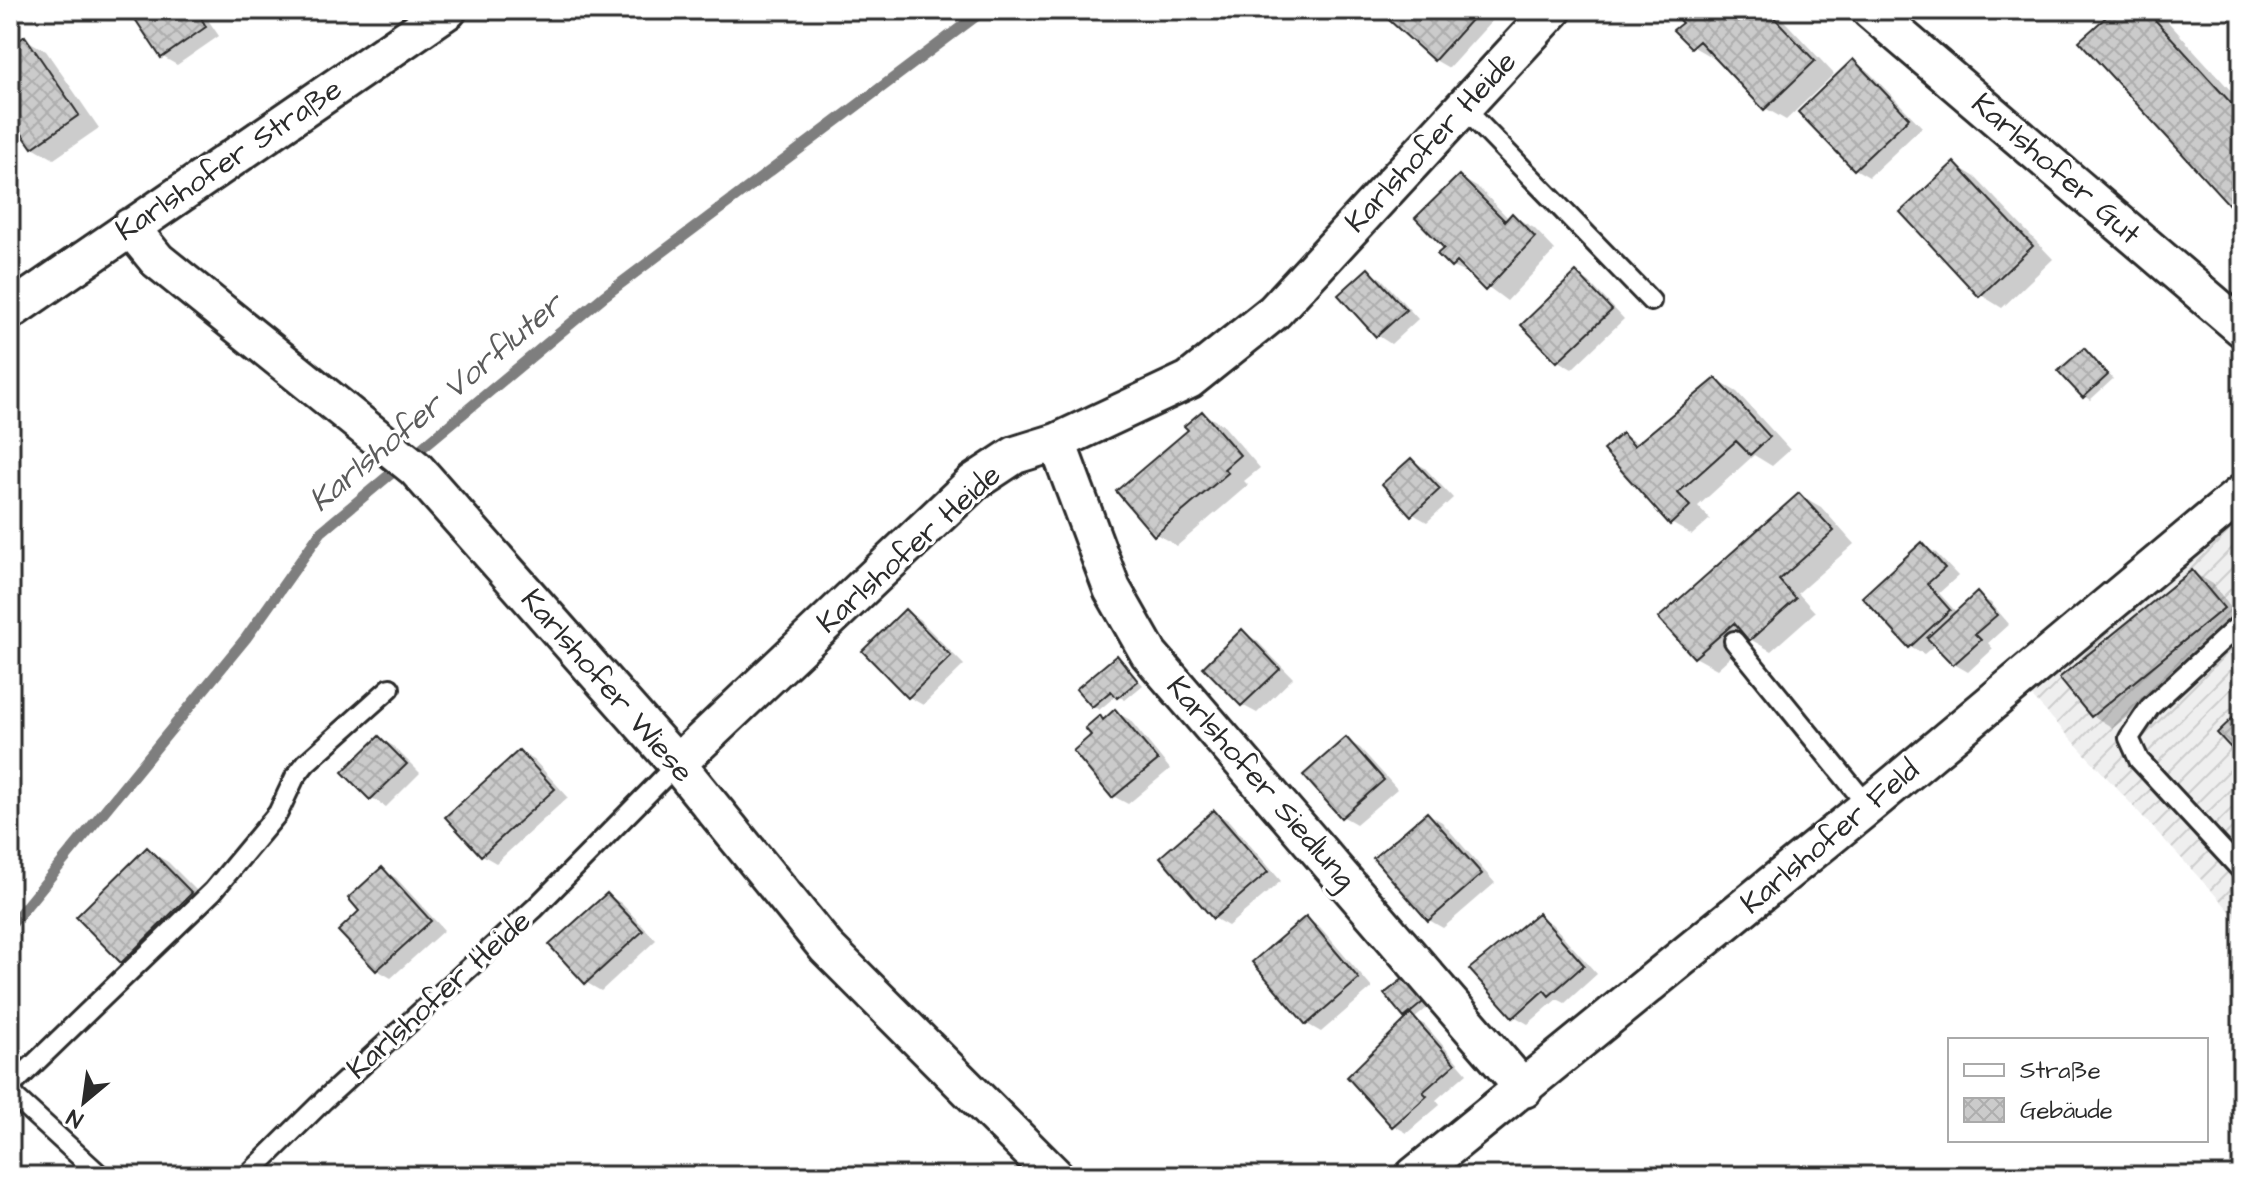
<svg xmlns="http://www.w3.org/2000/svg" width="2252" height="1186" viewBox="0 0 2252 1186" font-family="'Architects Daughter',sans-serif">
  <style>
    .industrial { fill: url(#industrial-furrows) }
    .shadow { fill: #0003 }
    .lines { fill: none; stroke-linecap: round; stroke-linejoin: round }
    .stream { stroke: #7e7e7e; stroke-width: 11 }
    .building { fill: url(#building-cross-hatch); stroke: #2b2b2b; stroke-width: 2 }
    .lane-casing { stroke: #2b2b2b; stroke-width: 24 }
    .street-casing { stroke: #2b2b2b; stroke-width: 42 }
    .lane { stroke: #fff; stroke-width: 18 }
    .street { stroke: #fff; stroke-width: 36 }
    .labels { text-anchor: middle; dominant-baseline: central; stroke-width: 7; stroke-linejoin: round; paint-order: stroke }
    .street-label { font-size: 30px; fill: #2b2b2b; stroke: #fff }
    .water-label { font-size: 32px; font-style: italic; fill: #5c5c5c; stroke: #fff }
  </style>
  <defs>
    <pattern id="industrial-furrows" width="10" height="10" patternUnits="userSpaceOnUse" patternTransform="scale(2)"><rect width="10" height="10" fill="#efefef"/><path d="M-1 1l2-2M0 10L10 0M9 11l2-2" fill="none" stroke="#cdcdcd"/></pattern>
    <pattern id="building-cross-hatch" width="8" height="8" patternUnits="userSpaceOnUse" patternTransform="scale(2)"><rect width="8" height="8" fill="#cbcbcb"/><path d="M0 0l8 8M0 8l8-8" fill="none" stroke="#aeaeae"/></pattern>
  </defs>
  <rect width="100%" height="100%" fill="#fff"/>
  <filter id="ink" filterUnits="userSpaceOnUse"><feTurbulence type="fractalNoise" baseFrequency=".0125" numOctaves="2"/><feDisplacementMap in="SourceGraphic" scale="16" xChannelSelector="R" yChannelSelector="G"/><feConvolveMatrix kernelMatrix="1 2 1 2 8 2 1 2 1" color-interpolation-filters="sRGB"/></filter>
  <g filter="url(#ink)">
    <!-- industrial -->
    <path class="industrial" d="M 2242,513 L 2242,924 L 2025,689 Z"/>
    <!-- shadow -->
    <path class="shadow" d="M 131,10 L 218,10 L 208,20 L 219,36 L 177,65 L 163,57 Z
      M 1381,10 L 1500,10 L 1501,11 L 1449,68 L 1435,60 Z
      M 1673,10 L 1774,10 L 1834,74 L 1786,120 L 1765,108 L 1716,56 L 1713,58 L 1692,46 L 1685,23 Z
      M 2117,10 L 2159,12 L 2242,103 L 2242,216 Z
      M 25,39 L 46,51 L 99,128 L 54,159 L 33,147 L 10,113 L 10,49 Z
      M 1853,62 L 1867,70 L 1922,127 L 1869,177 L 1855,169 Z
      M 1954,164 L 1975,177 L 2053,259 L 2002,308 L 1981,295 Z
      M 1459,177 L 1480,189 L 1509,219 L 1513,216 L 1534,228 L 1555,250 L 1507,301 L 1475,277 L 1452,267 L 1447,248 Z
      M 1368,271 L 1382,279 L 1418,319 L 1391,344 L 1377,335 Z
      M 1576,275 L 1590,283 L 1624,319 L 1572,369 L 1558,361 Z
      M 2085,351 L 2113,379 L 2090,400 L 2084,396 Z
      M 1716,380 L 1737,392 L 1790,450 L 1772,466 L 1754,455 L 1698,506 L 1710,519 L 1692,535 L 1671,523 L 1623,435 L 1639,444 Z
      M 1202,413 L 1223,425 L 1260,468 L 1244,481 L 1248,485 L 1177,546 L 1156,534 Z
      M 1411,460 L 1425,468 L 1453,498 L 1427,522 L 1413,514 Z
      M 1800,495 L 1821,507 L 1854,544 L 1798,593 L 1815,612 L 1771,651 L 1750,639 L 1717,669 L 1695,657 L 1661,618 Z
      M 1922,545 L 1936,553 L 1958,576 L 1939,593 L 1957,613 L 1977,595 L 1991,603 L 2009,624 L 1988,643 L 1993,649 L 1968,672 L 1954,664 L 1936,644 L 1924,654 L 1910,646 Z
      M 2192,572 L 2213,584 L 2242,623 L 2113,728 L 2092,715 Z
      M 905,611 L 919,619 L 964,665 L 923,705 L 909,697 Z
      M 1242,632 L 1256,640 L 1293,678 L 1257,713 L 1242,705 L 1206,667 Z
      M 1117,657 L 1143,685 L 1125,700 L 1117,695 L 1099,710 L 1093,706 Z
      M 1116,712 L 1130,720 L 1170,769 L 1128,804 L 1113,796 L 1094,736 L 1100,718 L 1105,721 Z
      M 379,738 L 393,746 L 420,773 L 386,807 L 372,798 Z
      M 1346,740 L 1360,748 L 1397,789 L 1356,824 L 1342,816 Z
      M 520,752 L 534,760 L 568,797 L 496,863 L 482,855 Z
      M 1215,812 L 1229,821 L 1281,881 L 1228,926 L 1214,918 Z
      M 1428,814 L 1442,822 L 1495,883 L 1443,928 L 1429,920 Z
      M 147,850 L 168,862 L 212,906 L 143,973 L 122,961 Z
      M 382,870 L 396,878 L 444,930 L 391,978 L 377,970 L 341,931 L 362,911 Z
      M 607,895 L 621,903 L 656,940 L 601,991 L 587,983 L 552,945 Z
      M 1538,916 L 1552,924 L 1597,974 L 1565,1003 L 1557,999 L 1528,1024 L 1514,1016 L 1472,969 Z
      M 1306,919 L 1320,927 L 1372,988 L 1321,1032 L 1307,1024 Z
      M 1408,977 L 1433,1003 L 1414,1019 L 1425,1025 L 1467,1073 L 1436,1100 L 1440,1105 L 1407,1133 L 1393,1125 L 1376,1047 L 1409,1019 L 1405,1017 Z"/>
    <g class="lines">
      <!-- stream -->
      <path class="stream" d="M 10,926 L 246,638 L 321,532 L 604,296 L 984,10"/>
    </g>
    <!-- building -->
    <path class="building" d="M 129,10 L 197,10 L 206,27 L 161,58 Z
      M 1378,10 L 1480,10 L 1434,61 Z
      M 1670,10 L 1767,10 L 1815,61 L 1764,110 L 1699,41 L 1691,48 L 1673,30 L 1682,23 Z
      M 2114,10 L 2146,10 L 2242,115 L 2242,219 L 2079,41 Z
      M 25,36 L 79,115 L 32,148 L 10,117 L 10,47 Z
      M 1853,59 L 1909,118 L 1854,170 L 1798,112 Z
      M 1954,162 L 2033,246 L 1979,297 L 1900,212 Z
      M 1459,175 L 1505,221 L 1512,213 L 1535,237 L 1485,291 L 1457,262 L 1451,268 L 1437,254 L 1444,248 L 1415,218 Z
      M 1368,268 L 1406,310 L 1376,337 L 1338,295 Z
      M 1576,272 L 1612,310 L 1557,362 L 1521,325 Z
      M 2084,348 L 2108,375 L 2083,398 L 2058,371 Z
      M 1716,378 L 1770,437 L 1750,455 L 1736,441 L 1678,493 L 1690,506 L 1670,525 L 1603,450 L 1622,433 L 1634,446 Z
      M 1202,411 L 1240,455 L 1224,469 L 1228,473 L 1154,536 L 1116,491 L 1188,430 L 1184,426 Z
      M 1411,458 L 1440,489 L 1411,516 L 1382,484 Z
      M 1799,493 L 1834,531 L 1779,580 L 1796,599 L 1749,641 L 1734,623 L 1694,658 L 1658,618 Z
      M 1922,542 L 1945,568 L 1927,584 L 1950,610 L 1909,648 L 1862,597 Z
      M 2192,570 L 2224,608 L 2091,717 L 2059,678 Z
      M 1977,592 L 1997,615 L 1975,634 L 1981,640 L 1953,665 L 1927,638 Z
      M 905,609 L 951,656 L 908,698 L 862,651 Z
      M 1242,629 L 1280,669 L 1241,706 L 1203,667 Z
      M 1117,655 L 1138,681 L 1117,698 L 1111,691 L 1092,707 L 1076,689 Z
      M 1115,709 L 1158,760 L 1112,798 L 1073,751 L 1091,735 L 1085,728 L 1100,715 L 1103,720 Z
      M 2242,709 L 2242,760 L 2217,733 Z
      M 379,736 L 407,764 L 370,800 L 342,772 Z
      M 1346,737 L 1384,780 L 1341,818 L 1303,775 Z
      M 519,750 L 555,789 L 481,856 L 445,817 Z
      M 1214,810 L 1268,872 L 1213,919 L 1160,857 Z
      M 1427,812 L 1482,874 L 1428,921 L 1373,858 Z
      M 147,847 L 192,893 L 121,963 L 76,917 Z
      M 382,867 L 431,921 L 376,971 L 338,931 L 359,911 L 348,898 Z
      M 607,893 L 643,931 L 585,984 L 549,945 Z
      M 1538,913 L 1584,965 L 1549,996 L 1544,990 L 1513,1018 L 1469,969 Z
      M 1306,916 L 1359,979 L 1306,1025 L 1252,962 Z
      M 1408,975 L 1428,998 L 1404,1018 L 1384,994 Z
      M 1411,1014 L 1455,1064 L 1423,1092 L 1427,1096 L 1392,1127 L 1347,1077 Z"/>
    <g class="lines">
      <!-- lane casing -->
      <g class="lane-casing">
        <path id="lane" d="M 1464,108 L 1651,301
          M 2242,622 L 2150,707 L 2129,738 L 2139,760 L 2242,871
          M 1734,641 L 1868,806
          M 101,1176 L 16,1098 L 10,1087 L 213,891 L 278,813 L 295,777 L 306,763 L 390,688
          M 247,1176 L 324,1100 L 535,908 L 677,764"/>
      </g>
      <!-- street casing -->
      <g class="street-casing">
        <path id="street" d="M 1870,10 L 2242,328
          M 130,227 L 157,260 L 416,469 L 677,764 L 826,947 L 1055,1176
          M 10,311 L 448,10
          M 1057,442 L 1112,589 L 1149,654 L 1524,1089
          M 677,764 L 974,482 L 1015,455 L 1057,442 L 1189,380 L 1274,312 L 1553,10
          M 1414,1176 L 1868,806 L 2242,493"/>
      </g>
      <!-- lane -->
      <use href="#lane" class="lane"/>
      <!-- street -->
      <use href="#street" class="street"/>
    </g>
  </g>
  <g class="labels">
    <!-- street labels -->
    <g class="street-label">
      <text transform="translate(1431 142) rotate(-47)">Karlshofer Heide</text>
      <text transform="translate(229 160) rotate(-34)">Karlshofer Straße</text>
      <text transform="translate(2056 169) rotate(41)">Karlshofer Gut</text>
      <text transform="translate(909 549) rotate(-42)">Karlshofer Heide</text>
      <text transform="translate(607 686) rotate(49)">Karlshofer Wiese</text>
      <text transform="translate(1261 783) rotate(49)">Karlshofer Siedlung</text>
      <text transform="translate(1830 837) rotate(-40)">Karlshofer Feld</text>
      <text transform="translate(439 995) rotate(-42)">Karlshofer Heide</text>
    </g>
    <!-- water labels -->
    <g class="water-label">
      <text transform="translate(436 403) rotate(-40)">Karlshofer Vorfluter</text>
    </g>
  </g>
  <!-- margin -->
  <rect width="2252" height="1186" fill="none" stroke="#fff" stroke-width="40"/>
  <rect x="20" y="20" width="2212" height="1146" fill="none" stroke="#2b2b2b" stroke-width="3" filter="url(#ink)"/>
  <!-- legend -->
  <rect x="1948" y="1038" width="260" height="104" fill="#ffffff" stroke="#aaaaaa" stroke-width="2"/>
  <rect x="1964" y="1064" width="40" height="12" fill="#ffffff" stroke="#aaaaaa" stroke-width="2"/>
  <text x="2020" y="1078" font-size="24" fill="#2b2b2b">Straße</text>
  <rect x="1964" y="1098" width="40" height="24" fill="url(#building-cross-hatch)" stroke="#aaaaaa" stroke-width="2"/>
  <text x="2020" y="1118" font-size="24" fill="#2b2b2b">Gebäude</text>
  <!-- north arrow -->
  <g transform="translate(84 1102) rotate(209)" stroke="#ffffff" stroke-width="6" paint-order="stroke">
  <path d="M0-6L14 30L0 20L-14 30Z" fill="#2b2b2b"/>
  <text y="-12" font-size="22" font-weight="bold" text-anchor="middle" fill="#2b2b2b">N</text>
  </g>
</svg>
